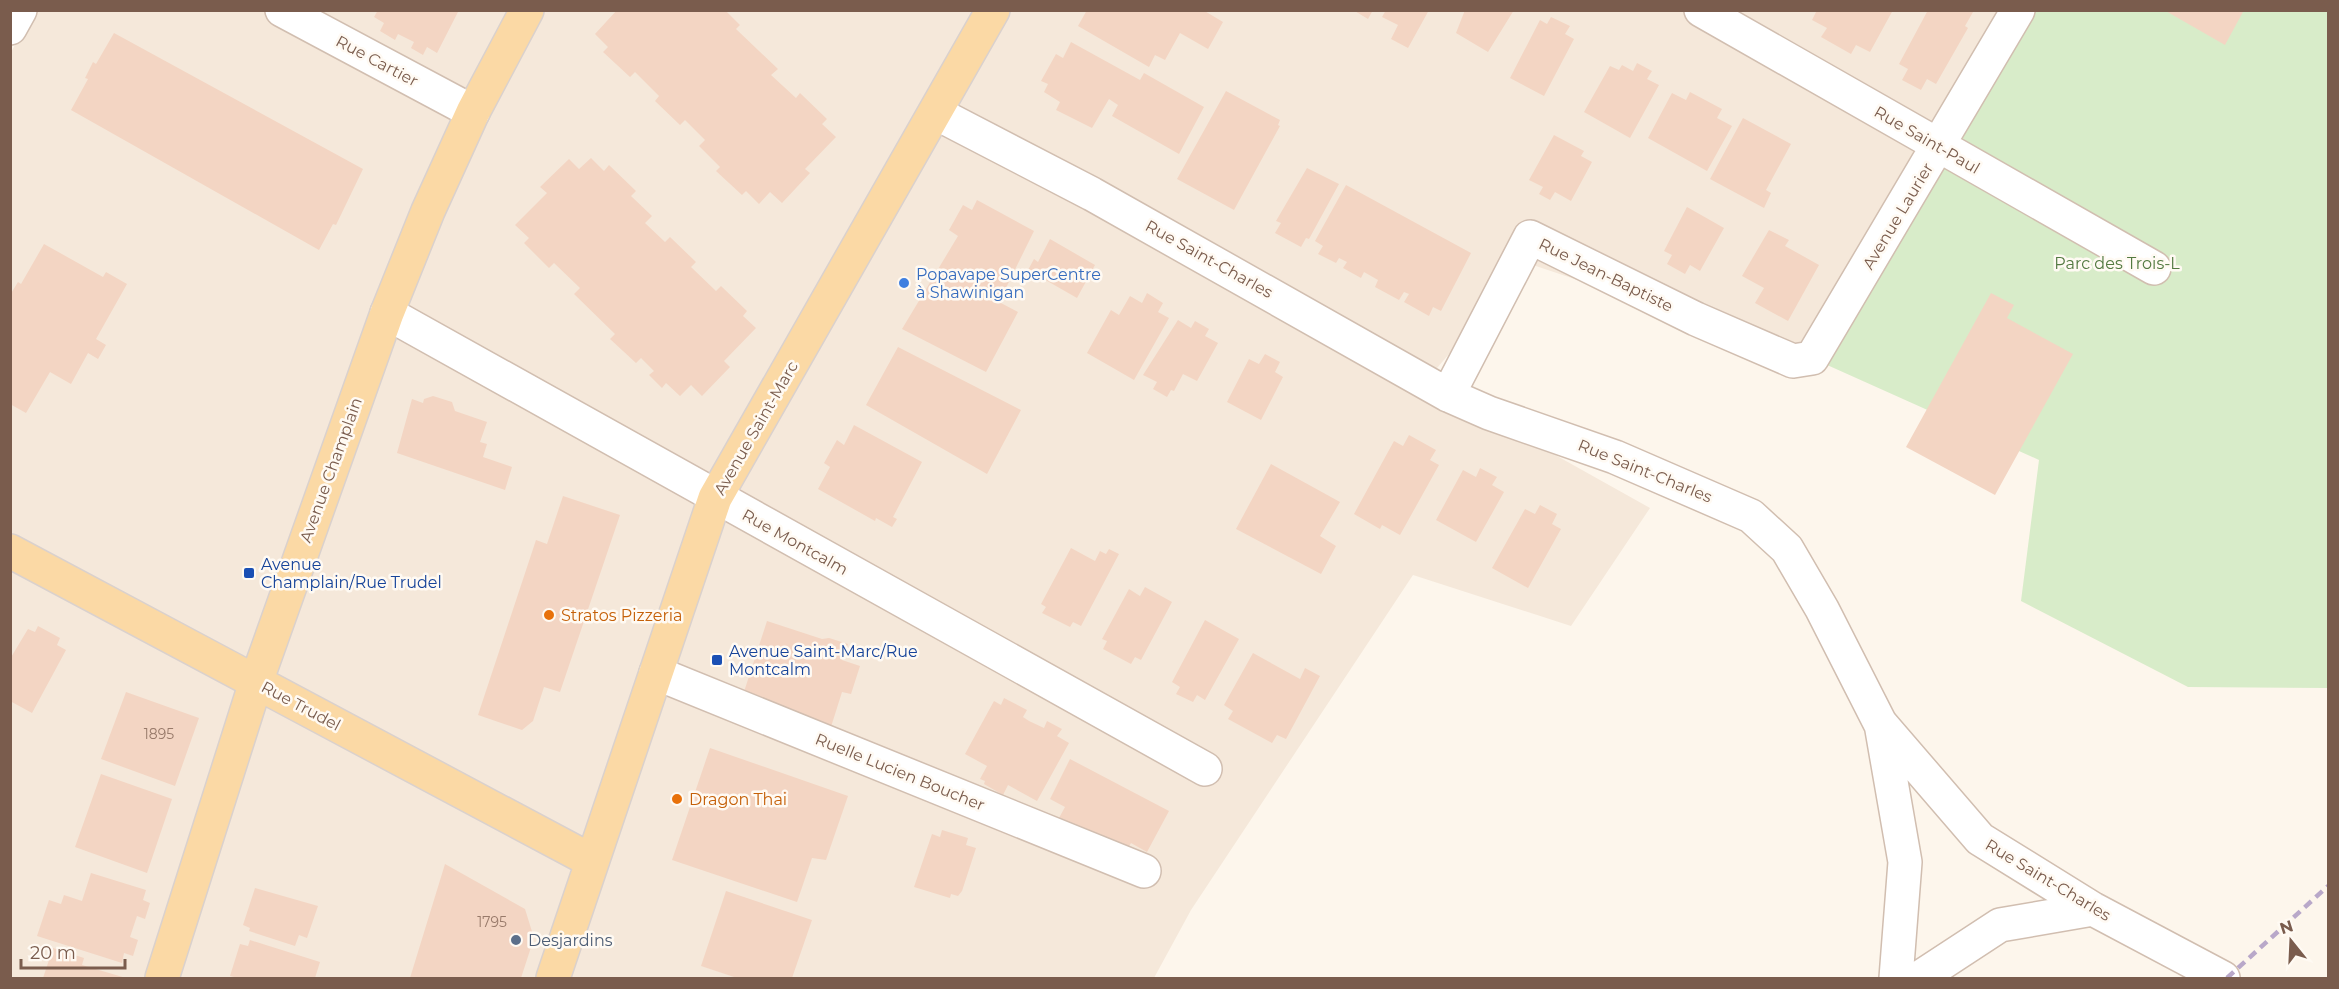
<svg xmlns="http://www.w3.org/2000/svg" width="2339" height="989" viewBox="0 0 2339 989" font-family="Montserrat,sans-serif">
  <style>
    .residential { fill: #f5e8da }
    .green { fill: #d8ecc9 }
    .building { fill: #f3d5c3 }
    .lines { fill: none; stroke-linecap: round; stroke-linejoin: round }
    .minor-casing { stroke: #d1beb0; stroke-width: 36 }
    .major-casing { stroke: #dad1cd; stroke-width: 36 }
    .minor { stroke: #fff; stroke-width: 33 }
    .major { stroke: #fbd9a5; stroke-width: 33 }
    .rail { stroke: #b9a8c9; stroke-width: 4.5; stroke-dasharray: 9 6; stroke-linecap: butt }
    .shop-dot { fill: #3f7fe0; stroke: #fffaf3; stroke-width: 2 }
    .transit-dot { fill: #1a4fb4; stroke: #fffaf3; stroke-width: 2 }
    .food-dot { fill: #e8710a; stroke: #fffaf3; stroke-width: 2 }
    .service-dot { fill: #5c6f8a; stroke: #fffaf3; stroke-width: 2 }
    .labels { text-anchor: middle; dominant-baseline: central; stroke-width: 5; stroke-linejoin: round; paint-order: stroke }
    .number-label { font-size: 14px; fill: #987a6a }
    .street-label { font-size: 16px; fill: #7a5c4d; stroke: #fffaf3 }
    .park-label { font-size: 16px; fill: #537a41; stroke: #fffaf3 }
    .shop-label { font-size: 16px; fill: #366cbe; stroke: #fffaf3; text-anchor: start }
    .transit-label { font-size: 16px; fill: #164399; stroke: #fffaf3; text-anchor: start }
    .food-label { font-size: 16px; fill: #c56008; stroke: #fffaf3; text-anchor: start }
    .service-label { font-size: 16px; fill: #4e5e75; stroke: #fffaf3; text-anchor: start }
  </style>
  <rect width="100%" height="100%" fill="#fdf6ec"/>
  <!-- residential -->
  <path class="residential" d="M 34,11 L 1999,11 L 1816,360 L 1527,263 L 1425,382 L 1650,508 L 1571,626 L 1413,575 L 1191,910 L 1154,978 L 11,978 L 10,54 Z"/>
  <!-- green -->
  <path class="green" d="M 1999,11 L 2328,11 L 2328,688 L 2188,687 L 2021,601 L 2039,460 L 1816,360 Z"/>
  <!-- building -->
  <path class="building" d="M 378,10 L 459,10 L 437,53 L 427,47 L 423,55 L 411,48 L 414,42 L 398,34 L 395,40 L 380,31 L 384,23 L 374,17 Z
    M 617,10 L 725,10 L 740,25 L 736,29 L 778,69 L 771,75 L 796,98 L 800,93 L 827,119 L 822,124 L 836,137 L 805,169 L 810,173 L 782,203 L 770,192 L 759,204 L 746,191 L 742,195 L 716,171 L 720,167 L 699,146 L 705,140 L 685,120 L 680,125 L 655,101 L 659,96 L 635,72 L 630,77 L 603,52 L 608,47 L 595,34 Z
    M 1087,10 L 1203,10 L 1223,22 L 1208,49 L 1180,33 L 1165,60 L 1155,55 L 1149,67 L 1078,26 Z
    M 1353,10 L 1373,10 L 1368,19 Z
    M 1386,10 L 1429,10 L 1408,48 L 1391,39 L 1398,25 L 1382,17 Z
    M 1465,10 L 1514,10 L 1488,52 L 1456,33 Z
    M 1817,10 L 1893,10 L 1870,52 L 1856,45 L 1851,54 L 1821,37 L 1827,28 L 1812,20 Z
    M 1928,10 L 1973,12 L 1965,26 L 1968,28 L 1936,84 L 1927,79 L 1921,90 L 1902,80 L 1908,69 L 1899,64 Z
    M 2164,10 L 2244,10 L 2225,45 Z
    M 1551,17 L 1570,26 L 1565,34 L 1574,39 L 1544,96 L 1510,78 L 1540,20 L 1547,24 Z
    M 114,33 L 363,169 L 336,225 L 333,224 L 319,250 L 71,110 L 88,79 L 85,78 L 93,62 L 96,64 Z
    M 1071,42 L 1140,80 L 1144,73 L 1204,107 L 1179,154 L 1112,116 L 1118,105 L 1109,99 L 1092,128 L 1056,110 L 1060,102 L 1044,92 L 1048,84 L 1041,81 L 1056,54 L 1063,58 Z
    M 1637,63 L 1652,71 L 1647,79 L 1659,85 L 1630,138 L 1584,112 L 1610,66 L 1619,70 L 1622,65 L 1633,71 Z
    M 1226,91 L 1280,120 L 1278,125 L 1280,126 L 1234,210 L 1177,179 Z
    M 1690,92 L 1722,109 L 1717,118 L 1732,126 L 1707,171 L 1648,138 L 1672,93 L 1686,100 Z
    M 1743,118 L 1791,144 L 1766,190 L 1771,193 L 1764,208 L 1710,179 Z
    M 1554,135 L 1584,151 L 1581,156 L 1592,162 L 1571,201 L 1555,192 L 1550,200 L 1539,194 L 1543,187 L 1529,180 Z
    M 591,158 L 604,171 L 609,165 L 636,191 L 631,196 L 652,216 L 645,223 L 665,242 L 670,237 L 696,262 L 691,267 L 716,291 L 721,286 L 747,311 L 743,316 L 756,328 L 724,361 L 730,367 L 702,396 L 691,385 L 680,396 L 666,383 L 662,388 L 649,375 L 654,371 L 641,358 L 636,363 L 610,339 L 615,334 L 574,294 L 580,288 L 554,263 L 549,268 L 524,243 L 529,238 L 515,225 L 547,193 L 540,187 L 569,159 L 579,169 Z
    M 1307,168 L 1339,184 L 1309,239 L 1306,238 L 1301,247 L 1275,233 L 1281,223 L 1276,221 Z
    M 1346,185 L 1471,253 L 1441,311 L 1433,307 L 1429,316 L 1404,302 L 1409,294 L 1404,292 L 1399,300 L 1375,287 L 1378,280 L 1364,272 L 1361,278 L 1343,268 L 1347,262 L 1339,258 L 1336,263 L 1318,254 L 1323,246 L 1315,241 Z
    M 977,200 L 1034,231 L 999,302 L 1018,312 L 986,372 L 902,329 L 958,236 L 949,230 L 963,205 L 972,210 Z
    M 1687,207 L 1724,228 L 1700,271 L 1690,265 L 1685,274 L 1667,264 L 1672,255 L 1664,251 Z
    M 1769,230 L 1789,240 L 1785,246 L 1819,265 L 1788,321 L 1755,303 L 1764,288 L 1742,276 Z
    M 1050,239 L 1095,265 L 1077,298 L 1028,270 L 1034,259 L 1038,262 Z
    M 44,244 L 103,277 L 106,272 L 127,284 L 96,339 L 106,345 L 98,359 L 88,353 L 71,384 L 50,372 L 26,413 L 10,404 L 10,295 L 18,282 L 21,284 Z
    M 1147,293 L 1163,303 L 1158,312 L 1169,318 L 1134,380 L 1087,353 L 1111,310 L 1119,315 L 1130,296 L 1142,303 Z
    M 1991,293 L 2014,305 L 2007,318 L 2073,354 L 1995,495 L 1906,447 Z
    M 1178,320 L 1191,328 L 1195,321 L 1209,329 L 1205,336 L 1218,343 L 1197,381 L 1183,374 L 1174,391 L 1171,390 L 1167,397 L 1153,389 L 1157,382 L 1143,375 Z
    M 898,347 L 1021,410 L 987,474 L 866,405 Z
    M 1265,354 L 1280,362 L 1275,372 L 1283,377 L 1261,420 L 1227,402 L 1249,359 L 1259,364 Z
    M 433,396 L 452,402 L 455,411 L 487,422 L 480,442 L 487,444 L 483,457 L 512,467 L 505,490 L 397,453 L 412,399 L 423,403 L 424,399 Z
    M 854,425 L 922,462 L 893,517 L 897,519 L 892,527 L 876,518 L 875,521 L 818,489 L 830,467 L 824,463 L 837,440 L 844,445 Z
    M 1409,435 L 1436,450 L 1430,460 L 1439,465 L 1400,535 L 1382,525 L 1380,529 L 1354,514 L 1394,441 L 1403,446 Z
    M 1271,464 L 1340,502 L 1320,536 L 1336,546 L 1321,574 L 1236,529 Z
    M 1480,468 L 1497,477 L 1492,485 L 1504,492 L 1476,542 L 1436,520 L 1463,470 L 1476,477 Z
    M 563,496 L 620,515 L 560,692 L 544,687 L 533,721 L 522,730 L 478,715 L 536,540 L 547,544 Z
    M 1540,505 L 1557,514 L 1552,524 L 1561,529 L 1528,588 L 1492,568 L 1525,509 L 1535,514 Z
    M 1071,548 L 1095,561 L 1100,551 L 1106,554 L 1109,549 L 1119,554 L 1081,626 L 1073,622 L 1070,627 L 1042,613 L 1046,607 L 1041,604 Z
    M 1145,587 L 1172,602 L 1141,660 L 1135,657 L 1131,664 L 1103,649 L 1107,641 L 1102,639 L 1129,589 L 1140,596 Z
    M 1205,620 L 1239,639 L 1205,700 L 1197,695 L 1193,702 L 1176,694 L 1180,687 L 1172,682 Z
    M 767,621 L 822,639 L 829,638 L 848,644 L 842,660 L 860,666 L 851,694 L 842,692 L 830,730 L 741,701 Z
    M 38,626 L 60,638 L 57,645 L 66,650 L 32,713 L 10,701 L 10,659 L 28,629 L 35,632 Z
    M 1253,653 L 1300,679 L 1305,668 L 1320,676 L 1286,739 L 1277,735 L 1272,743 L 1228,719 L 1233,711 L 1224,705 Z
    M 126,692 L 199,718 L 175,786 L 101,759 Z
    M 1004,698 L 1027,710 L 1023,717 L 1029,721 L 1044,728 L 1047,721 L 1062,729 L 1057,736 L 1069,743 L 1037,801 L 1008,785 L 1003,795 L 984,784 L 985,781 L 980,779 L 987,766 L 965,754 L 994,701 L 1001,705 Z
    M 710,748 L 848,796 L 826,860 L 812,858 L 797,902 L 672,860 Z
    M 1070,759 L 1169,811 L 1147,852 L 1131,843 L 1125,853 L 1059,818 L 1065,807 L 1050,799 Z
    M 101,774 L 172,799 L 147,873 L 75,847 Z
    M 942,830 L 968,838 L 966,845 L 976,848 L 962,891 L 958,896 L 951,894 L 950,898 L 914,887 L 932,834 L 940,837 Z
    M 445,864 L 525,909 L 534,938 L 521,978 L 410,978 Z
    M 91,873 L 146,890 L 143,900 L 150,903 L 145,919 L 137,916 L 130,937 L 138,940 L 133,956 L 124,953 L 122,963 L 37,936 L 49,900 L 61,904 L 64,895 L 82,901 Z
    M 255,888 L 318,906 L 307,938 L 299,935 L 295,946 L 249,931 L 250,928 L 243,925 Z
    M 726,891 L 812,920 L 792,978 L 737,978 L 701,966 Z
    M 250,940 L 320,962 L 315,978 L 238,978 L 230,976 L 240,944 L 248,946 Z
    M 53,948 L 84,958 L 82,965 L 126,978 L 43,978 Z"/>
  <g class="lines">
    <!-- minor casing -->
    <g class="minor-casing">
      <path id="minor" d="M 282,10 L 473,112
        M 1701,10 L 2154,268
        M 10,28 L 20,10
        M 936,113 L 1092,194 L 1448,395 L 1489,413 L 1615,457 L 1751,516 L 1787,549 L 1822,609 L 1880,723 L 1980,839 L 2093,909 L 2223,978
        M 387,313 L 1205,769
        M 1448,395 L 1530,237 L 1696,319 L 1793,361 L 1812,358 L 2018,10
        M 656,673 L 1144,871
        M 1881,724 L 1905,862 L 1896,978
        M 1919,978 L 2000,925 L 2093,909"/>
    </g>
    <!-- major casing -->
    <g class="major-casing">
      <path id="major" d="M 10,551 L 592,861
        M 162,978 L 256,682 L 387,313 L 428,211 L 473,112 L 527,10
        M 553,978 L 715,498 L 993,10"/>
    </g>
    <!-- minor -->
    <use href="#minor" class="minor"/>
    <!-- major -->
    <use href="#major" class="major"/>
    <!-- rail -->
    <path class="rail" d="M 2227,978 L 2328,886"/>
  </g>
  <!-- markers -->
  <circle class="shop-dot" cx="904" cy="283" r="6"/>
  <g class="transit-dot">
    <rect x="243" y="567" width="12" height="12" rx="3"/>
    <rect x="711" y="654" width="12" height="12" rx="3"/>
  </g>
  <g class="food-dot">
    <circle cx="549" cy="615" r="6"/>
    <circle cx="677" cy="799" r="6"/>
  </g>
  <circle class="service-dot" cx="516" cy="940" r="6"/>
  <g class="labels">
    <!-- number labels -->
    <g class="number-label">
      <text x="159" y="734">1895</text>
      <text x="492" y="922">1795</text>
    </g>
    <!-- street labels -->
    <g class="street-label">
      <text transform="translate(377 61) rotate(28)">Rue Cartier</text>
      <text transform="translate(1927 140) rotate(30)">Rue Saint-Paul</text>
      <text transform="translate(1898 216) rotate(-59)">Avenue Laurier</text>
      <text transform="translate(1209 259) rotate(29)">Rue Saint-Charles</text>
      <text transform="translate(1606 275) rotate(26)">Rue Jean-Baptiste</text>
      <text transform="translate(756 428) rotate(-60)">Avenue Saint-Marc</text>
      <text transform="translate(331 470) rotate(-70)">Avenue Champlain</text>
      <text transform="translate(1645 471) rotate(22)">Rue Saint-Charles</text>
      <text transform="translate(795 542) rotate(29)">Rue Montcalm</text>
      <text transform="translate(301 706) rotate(28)">Rue Trudel</text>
      <text transform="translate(900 772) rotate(22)">Ruelle Lucien Boucher</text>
      <text transform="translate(2048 880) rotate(31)">Rue Saint-Charles</text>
    </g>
    <!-- park labels -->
    <g class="park-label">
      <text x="2117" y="263">Parc des Trois-L</text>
    </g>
    <!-- shop labels -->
    <g class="shop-label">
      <text x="916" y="274">Popavape SuperCentre<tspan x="916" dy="18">à Shawinigan</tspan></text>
    </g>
    <!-- transit labels -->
    <g class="transit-label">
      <text x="261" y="564">Avenue<tspan x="261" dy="18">Champlain/Rue Trudel</tspan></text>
      <text x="729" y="651">Avenue Saint-Marc/Rue<tspan x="729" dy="18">Montcalm</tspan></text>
    </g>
    <!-- food labels -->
    <g class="food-label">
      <text x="561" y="615">Stratos Pizzeria</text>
      <text x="689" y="799">Dragon Thai</text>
    </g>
    <!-- service labels -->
    <g class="service-label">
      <text x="528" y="940">Desjardins</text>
    </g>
  </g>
  <!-- border -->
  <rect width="2339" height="989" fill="none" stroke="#7a5c4d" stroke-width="24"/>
  <!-- north arrow -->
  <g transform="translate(2291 941) rotate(342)" stroke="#fffaf3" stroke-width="4.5" paint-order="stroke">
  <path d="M0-4.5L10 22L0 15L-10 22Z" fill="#7a5c4d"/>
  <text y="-9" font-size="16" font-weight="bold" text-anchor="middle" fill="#7a5c4d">N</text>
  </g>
  <!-- scale -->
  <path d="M21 959v9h104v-9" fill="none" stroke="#7a5c4d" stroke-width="3"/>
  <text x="30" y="959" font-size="18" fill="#7a5c4d" stroke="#fffaf3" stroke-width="4.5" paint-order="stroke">20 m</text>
</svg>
